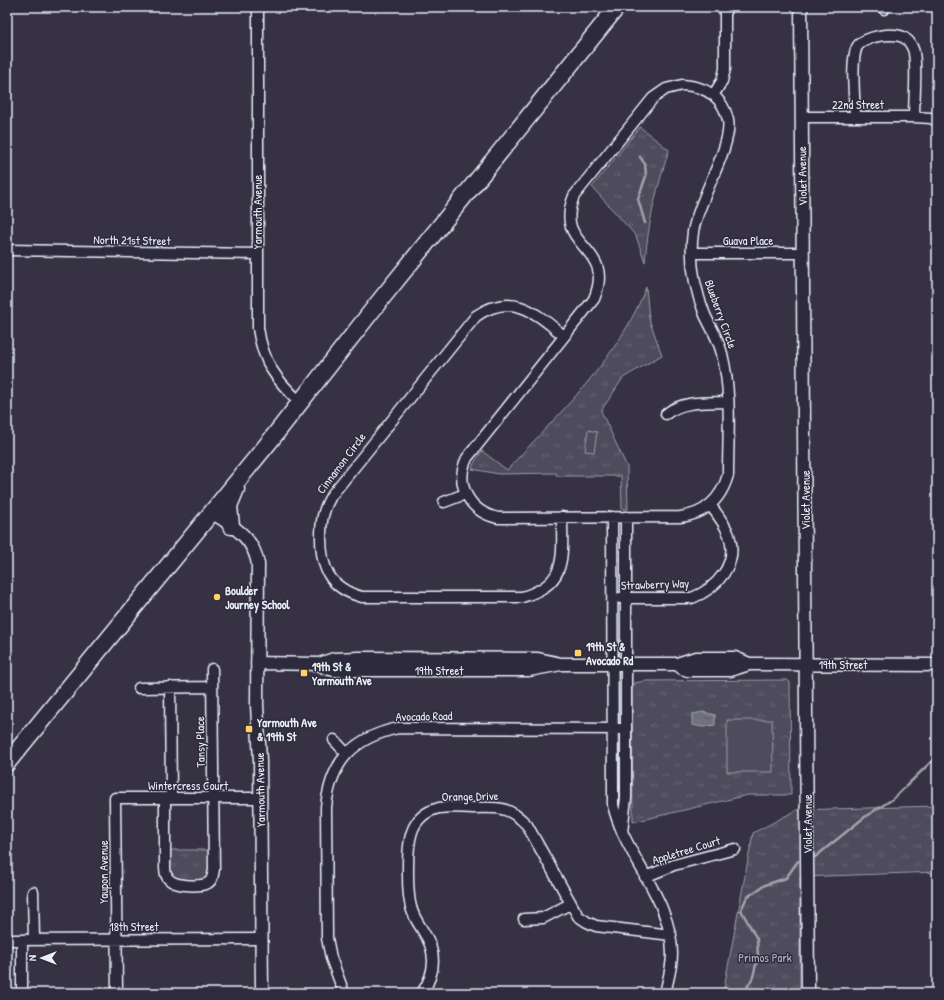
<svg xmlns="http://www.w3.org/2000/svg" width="944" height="1000" viewBox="0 0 944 1000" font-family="'Patrick Hand',sans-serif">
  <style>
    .park { fill: url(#park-tufts); stroke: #9a9eaa }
    .pitch { fill: #4d4b5c; stroke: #9a9eaa }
    .water { fill: url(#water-ripples); stroke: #a0a4af }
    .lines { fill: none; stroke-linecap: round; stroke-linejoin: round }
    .stream { stroke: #a0a4af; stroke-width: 2.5 }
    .minor-casing { stroke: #e8f1f8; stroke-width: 13 }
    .tertiary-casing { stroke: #e8f1f8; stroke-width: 15 }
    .trunk-casing { stroke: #e8f1f8; stroke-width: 19 }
    .minor { stroke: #2f2a3d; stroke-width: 10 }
    .tertiary { stroke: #2f2a3d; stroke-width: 12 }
    .trunk { stroke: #2f2a3d; stroke-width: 16 }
    .poi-dot { fill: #ffd166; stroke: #2f2a3d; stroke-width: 1.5 }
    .labels { text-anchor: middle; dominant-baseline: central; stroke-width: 3; stroke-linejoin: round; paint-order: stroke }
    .street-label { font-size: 12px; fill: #e8f1f8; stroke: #2f2a3d }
    .poi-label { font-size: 12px; font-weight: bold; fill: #e8f1f8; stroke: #2f2a3d; text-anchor: start }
    .park-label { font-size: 12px; fill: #b2b7c1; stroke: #2f2a3d }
  </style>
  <defs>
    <pattern id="park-tufts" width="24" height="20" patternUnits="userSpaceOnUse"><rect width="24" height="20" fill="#4d4b5c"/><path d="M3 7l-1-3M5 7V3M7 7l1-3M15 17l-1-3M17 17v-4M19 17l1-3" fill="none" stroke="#676574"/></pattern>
    <pattern id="water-ripples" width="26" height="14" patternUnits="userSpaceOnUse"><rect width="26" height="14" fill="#70717f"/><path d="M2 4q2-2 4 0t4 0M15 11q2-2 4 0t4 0" fill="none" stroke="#5b5c64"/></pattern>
  </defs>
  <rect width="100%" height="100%" fill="#363244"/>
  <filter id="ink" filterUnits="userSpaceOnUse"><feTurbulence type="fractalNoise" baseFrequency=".025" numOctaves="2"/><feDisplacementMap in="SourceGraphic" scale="8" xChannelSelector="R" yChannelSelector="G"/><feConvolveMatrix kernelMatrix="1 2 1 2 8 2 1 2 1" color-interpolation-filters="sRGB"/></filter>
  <g filter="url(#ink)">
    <!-- park -->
    <path class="park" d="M 640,127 L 669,150 C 657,188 648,222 645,262 L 636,236 L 592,187 Z
      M 646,287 L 649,319 L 662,355 L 623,378 L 601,411 L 627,467 L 628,509 L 622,509 L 621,476 L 557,476 L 556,473 L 499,474 L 472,469 L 474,463 L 482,451 L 507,470 C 557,415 620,358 646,287 Z
      M 787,680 L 790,682 L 791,795 L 748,795 L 633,822 L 632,689 L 635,683 L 645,681 Z
      M 937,806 L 937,872 L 800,877 L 800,993 L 723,993 L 753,833 L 797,810 Z
      M 169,850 L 210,850 L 210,869 L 207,878 L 200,880 L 174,879 L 170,872 Z"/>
    <!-- pitch -->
    <path class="pitch" d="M 588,430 L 597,432 L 594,452 L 585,451 Z
      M 727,720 L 772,720 L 773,772 L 727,772 Z"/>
    <!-- water -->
    <path class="water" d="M 703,712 L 715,715 L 715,725 L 703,727 L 692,725 L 692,714 Z"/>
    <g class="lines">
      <!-- stream -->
      <path class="stream" d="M 640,157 L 645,164 L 646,176 L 638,199 L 645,223
        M 815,857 L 866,816 L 893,799 L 937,756
        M 744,993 L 753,977 L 758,956 L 757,939 L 741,910 L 747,897 L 765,885 L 786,878 L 798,861"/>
      <!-- minor casing -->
      <g class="minor-casing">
        <path id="minor" d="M 258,7 L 258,328 C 263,363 276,380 301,403
          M 884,7 L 884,9
          M 682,85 C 704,86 723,96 728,120 C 733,146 698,200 693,232 C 689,260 695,290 705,315 C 711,328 719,340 722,354 C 732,393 728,435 728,475 C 721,499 706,514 680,517 L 498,518 C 470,512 454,485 467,458 L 594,299 C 617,244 552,250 574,196 L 653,98 L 666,89 Z
          M 714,94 L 722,81 L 725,69 L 725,11 L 726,7
          M 802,117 L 914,117 L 931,118 L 937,121
          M 855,117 C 855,101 850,60 857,47 C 863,36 898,30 907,40 C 910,42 914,50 914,53 C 917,69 914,100 914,117
          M 7,250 L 257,254
          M 692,253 L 803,253
          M 666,414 C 683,400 707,403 728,402
          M 444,502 L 465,494
          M 562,517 C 562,557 568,584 522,597 L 362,597 C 329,588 321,568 321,537 C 321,521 323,510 331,496 L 476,316 C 513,291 536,313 564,336
          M 612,517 L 613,805 C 625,857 672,899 672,954 C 672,967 668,980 665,993
          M 620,598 L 692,598 C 717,588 739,564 729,535 C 725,524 718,515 711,506
          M 170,687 L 171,798
          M 139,688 L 212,687
          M 334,740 L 347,754
          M 165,798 L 165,867 C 165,872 166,878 171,881 C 178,886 200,887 208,883 C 213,880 213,874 214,869 L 212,669
          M 622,832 L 626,798 L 626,517
          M 645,877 L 674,865 L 735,849
          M 33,892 L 34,940
          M 524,919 L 543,918 L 570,904
          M 7,940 L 262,939
          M 22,940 L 22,993
          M 117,993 L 115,798 L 261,798
          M 344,993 L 331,958 L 327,938 L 326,807 C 331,761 353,738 398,728 L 626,729
          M 422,993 C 436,972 437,952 423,931 C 418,923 413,916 411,907 C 408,896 408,885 408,874 C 408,848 406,816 439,808 C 450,806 464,808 475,808 C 499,807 510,807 527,825 L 578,916 L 587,922 L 596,926 L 671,935"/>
      </g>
      <!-- tertiary casing -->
      <g class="tertiary-casing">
        <path id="tertiary" d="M 801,7 L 808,993
          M 212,512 C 233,527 253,536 258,564 L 257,705 L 260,761 L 262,993
          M 257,663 L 319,664 L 334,659 L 359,658 L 538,659 L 561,664
          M 319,664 L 326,668 L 334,670 L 529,670 L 561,664 L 677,664 L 696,658 L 735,658 L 749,664
          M 677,664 L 682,668 L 688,670 L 730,670 L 749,664 L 937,665"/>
      </g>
      <!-- trunk casing -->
      <g class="trunk-casing">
        <path id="trunk" d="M 231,526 L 229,506 L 236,489
          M 7,763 L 270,441 L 378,303 L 617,7"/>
      </g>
      <!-- minor -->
      <use href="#minor" class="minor"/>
      <!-- tertiary -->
      <use href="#tertiary" class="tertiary"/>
      <!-- trunk -->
      <use href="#trunk" class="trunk"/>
    </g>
  </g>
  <!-- markers -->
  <g class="poi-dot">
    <circle cx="217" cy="597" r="4"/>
    <rect x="574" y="649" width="8" height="8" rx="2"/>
    <rect x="300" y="669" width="8" height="8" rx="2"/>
    <rect x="245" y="725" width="8" height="8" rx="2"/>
  </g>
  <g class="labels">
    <!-- street labels -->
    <g class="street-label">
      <text x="858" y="104">22nd Street</text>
      <text transform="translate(802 176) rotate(-91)">Violet Avenue</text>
      <text transform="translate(257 212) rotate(-90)">Yarmouth Avenue</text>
      <text transform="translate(132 240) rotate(1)">North 21st Street</text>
      <text x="748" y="240">Guava Place</text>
      <text transform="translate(721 314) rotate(70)">Blueberry Circle</text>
      <text transform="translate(341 463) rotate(-53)">Cinnamon Circle</text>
      <text transform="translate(805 500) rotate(-90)">Violet Avenue</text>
      <text transform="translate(655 584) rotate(-2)">Strawberry Way</text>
      <text x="843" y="664">19th Street</text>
      <text x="439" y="670">19th Street</text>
      <text transform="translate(424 716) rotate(-1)">Avocado Road</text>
      <text transform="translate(200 742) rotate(-91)">Tansy Place</text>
      <text x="188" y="785">Wintercress Court</text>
      <text transform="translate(260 790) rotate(-91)">Yarmouth Avenue</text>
      <text transform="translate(470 796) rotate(-1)">Orange Drive</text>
      <text transform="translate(807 824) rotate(-90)">Violet Avenue</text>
      <text transform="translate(686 850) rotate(-17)">Appletree Court</text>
      <text transform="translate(103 872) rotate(-90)">Yaupon Avenue</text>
      <text x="134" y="926">18th Street</text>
    </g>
    <!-- poi labels -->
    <g class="poi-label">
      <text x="225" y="590">Boulder<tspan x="225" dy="14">Journey School</tspan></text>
      <text x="586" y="646">19th St &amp;<tspan x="586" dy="14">Avocado Rd</tspan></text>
      <text x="312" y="666">19th St &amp;<tspan x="312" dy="14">Yarmouth Ave</tspan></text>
      <text x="257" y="722">Yarmouth Ave<tspan x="257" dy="14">&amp; 19th St</tspan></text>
    </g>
    <!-- park labels -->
    <g class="park-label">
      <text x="765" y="957">Primos Park</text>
    </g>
  </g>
  <!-- margin -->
  <rect width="944" height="1000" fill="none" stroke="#2f2a3d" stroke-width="24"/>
  <rect x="12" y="12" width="920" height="976" fill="none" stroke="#e8f1f8" stroke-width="1.5" filter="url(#ink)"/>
  <!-- north arrow -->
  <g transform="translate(42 958) rotate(270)" stroke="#2f2a3d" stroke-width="3" paint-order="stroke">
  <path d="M0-3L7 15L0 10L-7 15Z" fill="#e8f1f8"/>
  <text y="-6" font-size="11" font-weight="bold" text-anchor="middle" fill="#e8f1f8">N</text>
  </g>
</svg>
